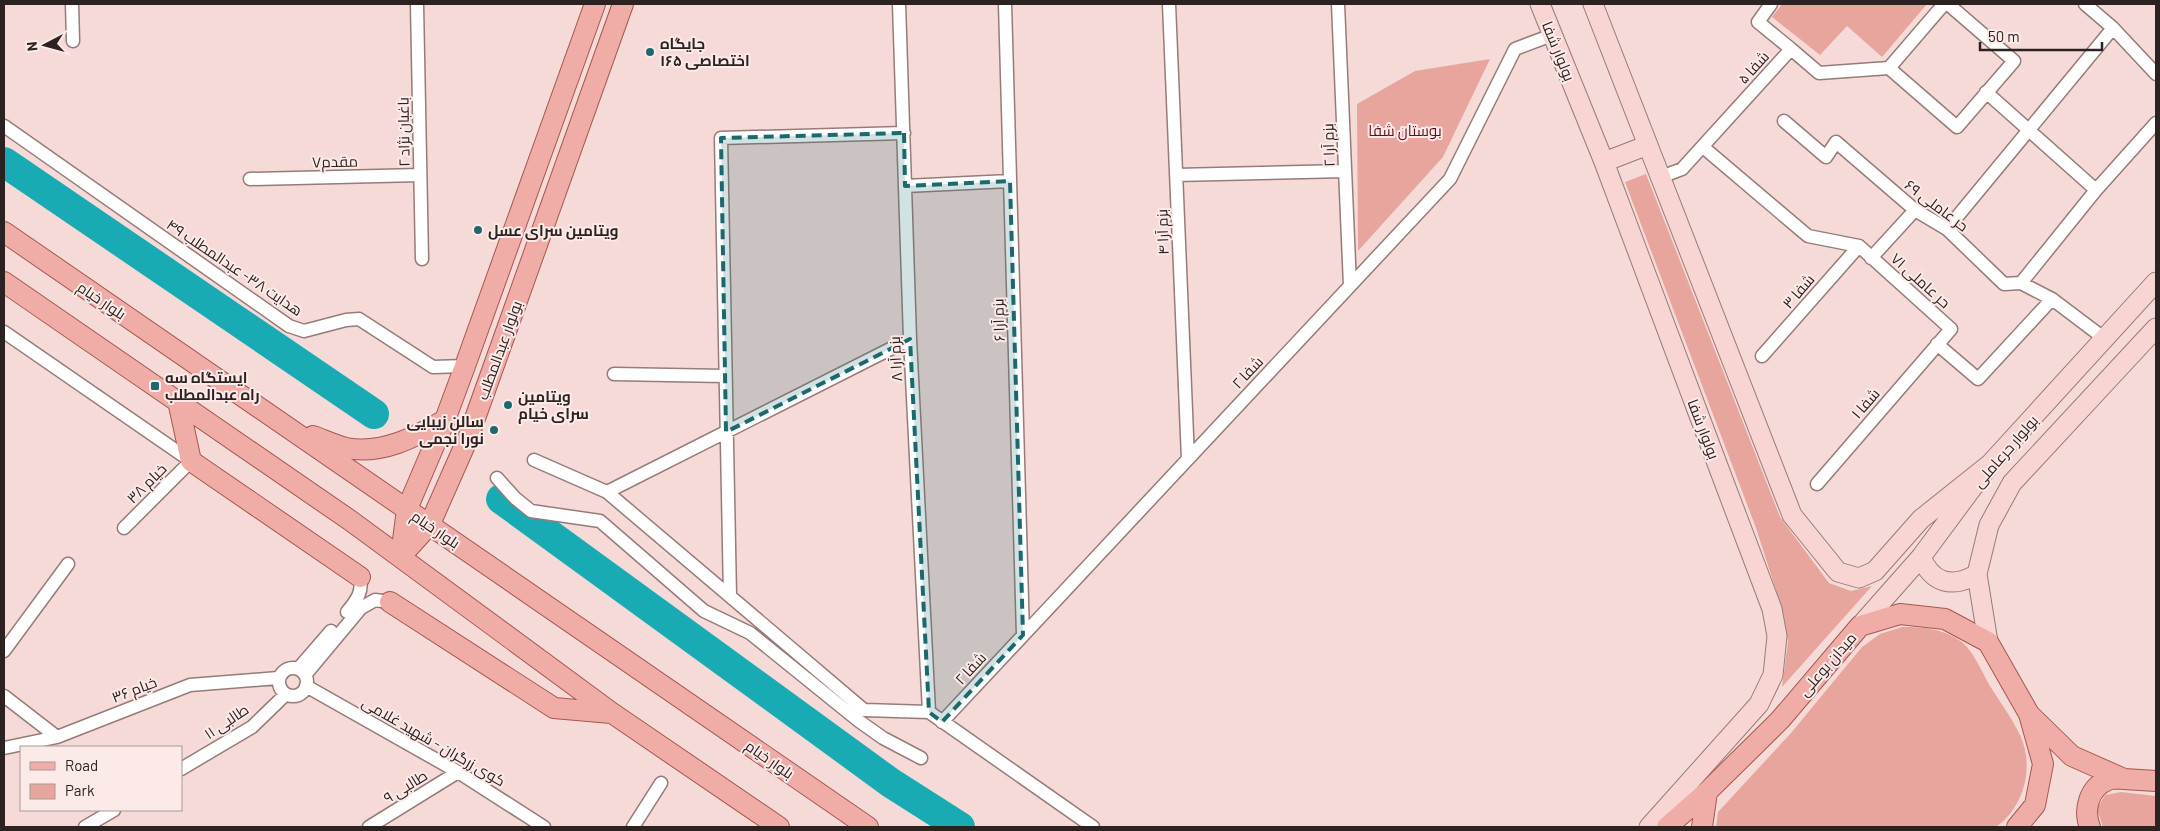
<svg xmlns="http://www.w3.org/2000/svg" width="2160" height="831" viewBox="0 0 2160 831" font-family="Barlow,Cairo,sans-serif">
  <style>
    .green { fill: #e8a59e }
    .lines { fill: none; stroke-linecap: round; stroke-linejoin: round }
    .river { stroke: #18abb3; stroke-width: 30 }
    .street-casing { stroke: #957c79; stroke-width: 15 }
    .secondary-casing { stroke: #957c79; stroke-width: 21 }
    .primary-casing { stroke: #a55752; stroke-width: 22 }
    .street { stroke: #fff; stroke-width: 12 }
    .secondary { stroke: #f8d5d3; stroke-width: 19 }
    .primary { stroke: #f0aca7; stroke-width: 20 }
    .marked { fill: #1c696d; fill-opacity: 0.2; stroke: #1c696d; stroke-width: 4; stroke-dasharray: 10 6; stroke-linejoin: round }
    .poi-dot { fill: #1c696d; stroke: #fbeae8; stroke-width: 2 }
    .labels { text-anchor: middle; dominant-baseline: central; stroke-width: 4; stroke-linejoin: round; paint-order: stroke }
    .poi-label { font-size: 15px; font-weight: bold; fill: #2c2221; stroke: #fbeae8; text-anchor: start }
    .street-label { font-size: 15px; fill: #2c2221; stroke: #fbeae8 }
    .park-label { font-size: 15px; fill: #600f11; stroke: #fbeae8 }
  </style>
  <rect width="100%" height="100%" fill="#f6dad7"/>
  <!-- green -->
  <path class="green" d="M 1782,4 L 1927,4 L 1882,57 L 1847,26 L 1820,55 L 1772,17 Z
    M 1490,59 L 1443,157 L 1358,251 L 1357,104 L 1415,71 Z
    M 1646,174 L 1780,517 L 1829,583 L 1851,591 L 1872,586 L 1782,687 L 1788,642 L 1783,612 L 1756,528 L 1625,182 Z
    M 1902,627 C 1924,627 1945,629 1963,643 C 1973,651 1983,674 1990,686 C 2000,702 2012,718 2020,735 C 2035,767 2024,807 1996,827 L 1716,827 L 1718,812 L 1791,733 L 1862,647 L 1880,634 Z
    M 2121,792 L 2156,796 L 2156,827 L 2103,827 L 2097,809 L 2105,795 Z"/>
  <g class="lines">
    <!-- river -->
    <path class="river" d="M 4,162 L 374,414
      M 501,499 L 891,783 L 960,827"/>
    <!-- street casing -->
    <g class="street-casing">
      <path id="street" d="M 72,4 L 73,41
        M 417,4 L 422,259
        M 899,4 L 910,339 L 929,712
        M 1005,4 L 1023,635
        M 1169,4 L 1188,459
        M 1338,4 L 1350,286
        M 1771,4 L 1758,22 L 1791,49
        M 1944,4 L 1889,68 L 1957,127 L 2014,61 L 1948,4
        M 2085,4 L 2113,28 L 2156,74
        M 1986,92 L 2096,190
        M 1784,121 L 1826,157 L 1836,142 L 1915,210 L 1947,229 L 2004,284 L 2021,283 L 2052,299 L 2105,339
        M 4,126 L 289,326 L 304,331 L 346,320 L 359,319 L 433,367 L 465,366
        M 1703,147 L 1808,236 L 1859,246 L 1951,329 L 1817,484
        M 1176,175 L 1345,171
        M 1661,177 L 1682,169 L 1791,49 L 1819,73 L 1889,68
        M 250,179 L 420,175
        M 905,186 L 1010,181
        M 1947,229 L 2113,28
        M 1871,258 L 1915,210
        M 2021,283 L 2096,190 L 2156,123
        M 4,332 L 191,461 L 124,528
        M 1937,344 L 1978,379 L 2052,299
        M 1762,356 L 1859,246
        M 614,374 L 725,376
        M 534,460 L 607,492 L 864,710 L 929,712 L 1093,827
        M 497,478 L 515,498 L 531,511 L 600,521 L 704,611 L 750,633 L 859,721 L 883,738 L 921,758
        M 607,492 L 910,339
        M 730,596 L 721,138 L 904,133
        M 347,612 C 357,600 363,592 360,577
        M 4,651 L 68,564
        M279 682a14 14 0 1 1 28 0a14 14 0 1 1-28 0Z
        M 299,668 L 331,631
        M 306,674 L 361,608 L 375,600 L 390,602
        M 306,686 L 458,772 L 544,827
        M 4,696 L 57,737
        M 942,722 L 1450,179 L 1515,49 L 1552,35
        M 4,748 L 57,737 L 190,685 L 278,678
        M 181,769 L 252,727 L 285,695
        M 85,827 L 114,810
        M 369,827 L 458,772
        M 633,827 L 661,783"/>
    </g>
    <!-- secondary casing -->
    <g class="secondary-casing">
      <path id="secondary" d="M 1540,4 L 1604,162 L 1721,474 L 1772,609 L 1777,636 L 1773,675 L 1759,704 L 1649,827
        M 1593,4 L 1792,515 L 1838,572 L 1859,578 L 1875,571 L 1921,519 L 1990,464
        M 1604,162 L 1648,145
        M 1921,557 C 1932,583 1952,589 1977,574
        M 1860,626 L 1921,557 L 1990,464 L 2156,282
        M 1988,642 L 1977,574 L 1989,525 L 2012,483 L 2156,328"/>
    </g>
    <!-- primary casing -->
    <g class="primary-casing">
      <path id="primary" d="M 4,232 L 868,827
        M 4,282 L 351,521 L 612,713 L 779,827
        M 178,401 L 191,461 L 360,577
        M 313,436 C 324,440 335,445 346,448 C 382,455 415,437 445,420
        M 401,556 L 430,524 L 468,438 L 623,4
        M 401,556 L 407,509 L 445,420 L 465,366 L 595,4
        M 390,602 L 554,708 L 611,713
        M 2031,716 L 2072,756 L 2124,779 L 2156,781
        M 1667,827 L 1707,792 L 1780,720 L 1860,626 L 1900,614 L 1945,619 L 1988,642 L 2029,714 L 2043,764 L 2035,805 L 2017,827
        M 1702,827 L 1707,792
        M 2090,827 C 2083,810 2089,787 2108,780 C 2112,778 2119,779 2124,779"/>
    </g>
    <!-- street -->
    <use href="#street" class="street"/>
    <!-- secondary -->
    <use href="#secondary" class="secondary"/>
    <!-- primary -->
    <use href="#primary" class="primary"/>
  </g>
  <!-- marked area -->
  <path class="marked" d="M 904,133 L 905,186 L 1010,181 L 1023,635 L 942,722 L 929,712 L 910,339 L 726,432 L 721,138 Z"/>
  <!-- markers -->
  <g class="poi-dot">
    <circle cx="650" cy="52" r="5"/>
    <circle cx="478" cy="230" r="5"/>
    <rect x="150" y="381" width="10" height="10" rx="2.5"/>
    <circle cx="508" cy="405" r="5"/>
    <circle cx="494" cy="430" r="5"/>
  </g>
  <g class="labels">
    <!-- poi labels -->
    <g class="poi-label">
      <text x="660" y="43">جایگاه<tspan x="660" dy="17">اختصاصی ۱۶۵</tspan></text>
      <text x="488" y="230">ویتامین سرای عسل</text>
      <text x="165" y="377">ایستگاه سه<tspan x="165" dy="17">راه عبدالمطلب</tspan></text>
      <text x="518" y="396">ویتامین<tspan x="518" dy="17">سرای خیام</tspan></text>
      <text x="484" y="421" text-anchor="end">سالن زیبایی<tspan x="484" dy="17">نورا نجمی</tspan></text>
    </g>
    <!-- street labels -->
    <g class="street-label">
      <text transform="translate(1559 51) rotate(68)">بولوار شفا</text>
      <text transform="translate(1753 67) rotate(-48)">شفا ۵</text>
      <text transform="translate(403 132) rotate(-91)">باغبان نژاد ۲</text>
      <text transform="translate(1328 145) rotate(-92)">بزم آرا ۲</text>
      <text transform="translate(335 161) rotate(-1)">مقدم۷</text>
      <text transform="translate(1937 205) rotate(37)">حر عاملی ۶۹</text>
      <text transform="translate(1162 232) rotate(-92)">بزم آرا ۴</text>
      <text transform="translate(235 267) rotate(34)">هدایت ۳۸- عبدالمطلب ۴۹</text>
      <text transform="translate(1921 280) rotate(42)">حر عاملی ۷۱</text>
      <text transform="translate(1798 291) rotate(-49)">شفا ۳</text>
      <text transform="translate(102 300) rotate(34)">بلوار خیام</text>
      <text transform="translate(998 320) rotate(-92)">بزم آرا ۶</text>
      <text transform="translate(499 350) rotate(-70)">بولوار عبدالمطلب</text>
      <text transform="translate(895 359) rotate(-93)">بزم آرا ۸</text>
      <text transform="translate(1247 372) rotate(-47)">شفا ۲</text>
      <text transform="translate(1865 403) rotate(-49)">شفا ۱</text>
      <text transform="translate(1704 429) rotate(69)">بولوار شفا</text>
      <text transform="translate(2005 451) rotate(-49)">بولوار حرعاملی</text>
      <text transform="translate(146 483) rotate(-45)">خیام ۳۸</text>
      <text transform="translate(436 529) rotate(34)">بلوار خیام</text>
      <text transform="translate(1827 664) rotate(-49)">میدان بوعلی</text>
      <text transform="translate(970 668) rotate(-47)">شفا ۲</text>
      <text transform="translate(134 689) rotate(-21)">خیام ۳۶</text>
      <text transform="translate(226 721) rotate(-34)">طالبی ۱۱</text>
      <text transform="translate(434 741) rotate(30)">کوی زرگران - شهید غلامی</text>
      <text transform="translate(770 759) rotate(35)">بلوار خیام</text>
      <text transform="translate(405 786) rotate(-32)">طالبی ۹</text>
    </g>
    <!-- park labels -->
    <g class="park-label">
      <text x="1405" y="130">بوستان شفا</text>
    </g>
  </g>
  <!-- border -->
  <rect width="2160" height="831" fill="none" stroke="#2c2221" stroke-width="10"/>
  <!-- legend -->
  <rect x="20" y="746" width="162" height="65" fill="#fbeae8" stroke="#a89a98"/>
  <rect x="30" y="762" width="25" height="8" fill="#f0aca7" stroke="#a89a98"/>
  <text x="65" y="771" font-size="15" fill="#2c2221">Road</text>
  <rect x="30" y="784" width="25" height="15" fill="#e8a59e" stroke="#a89a98"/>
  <text x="65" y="796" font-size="15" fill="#2c2221">Park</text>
  <!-- north arrow -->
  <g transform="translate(45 45) rotate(264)" stroke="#fbeae8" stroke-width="4" paint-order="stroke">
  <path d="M0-4L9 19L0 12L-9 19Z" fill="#2c2221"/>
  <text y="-8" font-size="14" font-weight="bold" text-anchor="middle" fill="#2c2221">N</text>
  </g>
  <!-- scale -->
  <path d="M1980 42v8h122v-8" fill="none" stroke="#2c2221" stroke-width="2.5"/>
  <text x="1988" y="42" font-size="15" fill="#2c2221" stroke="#fbeae8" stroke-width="4" paint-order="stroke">50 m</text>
</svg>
